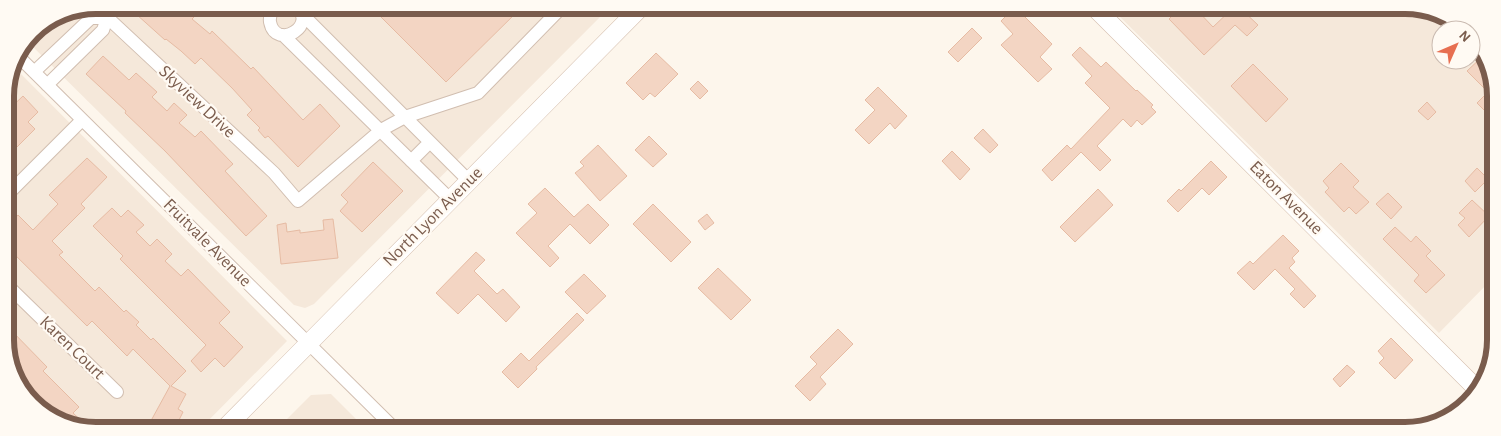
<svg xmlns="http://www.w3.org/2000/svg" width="1501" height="436" viewBox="0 0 1501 436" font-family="'Alegreya Sans',sans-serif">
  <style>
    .residential { fill: #f5e8da }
    .building { fill: #f3d5c3; stroke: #e6bba3 }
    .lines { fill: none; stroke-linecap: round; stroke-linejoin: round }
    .street-casing { stroke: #d1beb0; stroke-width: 14 }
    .secondary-casing { stroke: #d6c0b0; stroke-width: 19 }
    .street { stroke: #fff; stroke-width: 12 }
    .secondary { stroke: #fff; stroke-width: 18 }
    .labels { text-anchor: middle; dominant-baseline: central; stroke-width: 4.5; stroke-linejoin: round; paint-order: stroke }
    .street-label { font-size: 18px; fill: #7a5c4d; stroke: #fffaf3 }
    .rim { fill: none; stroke: #7a5c4d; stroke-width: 6 }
  </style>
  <rect width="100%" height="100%" fill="#fdf6ec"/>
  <!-- residential -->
  <path class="residential" d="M 95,5 L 611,6 L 314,304 L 305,308 L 294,305 L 27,41 L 32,31 L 61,12 Z
    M 1110,7 L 1429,8 L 1467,30 L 1441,30 L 1441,60 L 1471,60 L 1471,34 L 1494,78 L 1493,278 L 1439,333 Z
    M 15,68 L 287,341 L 201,428 L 72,428 L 28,400 L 7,358 L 5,90 Z
    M 331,394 L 366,429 L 278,428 L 311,395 Z"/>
  <!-- building -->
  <path class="building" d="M 143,5 L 184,5 L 196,15 L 192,19 L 210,34 L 212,31 L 251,69 L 253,67 L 303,120 L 320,104 L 340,126 L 298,167 L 268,136 L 265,138 L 258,130 L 260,128 L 247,115 L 252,110 L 232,88 L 201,58 L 195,64 L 181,51 L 166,39 L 165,40 L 136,14 Z
    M 370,6 L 523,6 L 446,82 Z
    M 1015,7 L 1052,44 L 1040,57 L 1052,69 L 1038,82 L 1001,45 L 1013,34 L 1001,21 Z
    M 1181,7 L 1194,7 L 1213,27 L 1233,8 L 1240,8 L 1258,25 L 1247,36 L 1235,25 L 1204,55 L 1169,19 Z
    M 972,28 L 982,38 L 958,62 L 948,52 Z
    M 1080,47 L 1101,67 L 1106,62 L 1136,91 L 1137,90 L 1153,105 L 1151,107 L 1156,112 L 1142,125 L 1137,120 L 1131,127 L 1123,119 L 1097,146 L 1111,160 L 1100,171 L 1081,152 L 1052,181 L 1042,170 L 1067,145 L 1071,149 L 1110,108 L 1085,83 L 1092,76 L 1072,55 Z
    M 656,53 L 678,74 L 655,97 L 650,93 L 643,100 L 626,83 Z
    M 103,56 L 129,80 L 136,73 L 157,92 L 152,97 L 167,111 L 174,103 L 187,115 L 179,123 L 195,137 L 201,131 L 233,164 L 225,171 L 267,216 L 246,236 L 165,151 L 125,113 L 126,111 L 86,74 Z
    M 1483,56 L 1494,78 L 1494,106 L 1487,113 L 1477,103 L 1488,92 L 1467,71 Z
    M 1253,64 L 1288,99 L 1266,122 L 1231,86 Z
    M 698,81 L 708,91 L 700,99 L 690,89 Z
    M 878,87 L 907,116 L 895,129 L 890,123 L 869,144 L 855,130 L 875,110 L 865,100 Z
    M 23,96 L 38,112 L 28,122 L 35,129 L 6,158 L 5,113 Z
    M 1427,102 L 1436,112 L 1428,120 L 1418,111 Z
    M 983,129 L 998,145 L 990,153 L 974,138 Z
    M 649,136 L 667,154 L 653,167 L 635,150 Z
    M 598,145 L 627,176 L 600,201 L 575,173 L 584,166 L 580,162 Z
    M 952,151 L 970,169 L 960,180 L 942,161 Z
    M 87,158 L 107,177 L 81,204 L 85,208 L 52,241 L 63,252 L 59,255 L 95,291 L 99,287 L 124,312 L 126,310 L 139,322 L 136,325 L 151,340 L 153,338 L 186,371 L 171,386 L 186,394 L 178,409 L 183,412 L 175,428 L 147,428 L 170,386 L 133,349 L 127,356 L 92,321 L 87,326 L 6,246 L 6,228 L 18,215 L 33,230 L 58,204 L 49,195 Z
    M 1211,161 L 1227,177 L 1209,195 L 1202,188 L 1178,212 L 1167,201 L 1179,189 L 1181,191 Z
    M 373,162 L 403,191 L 362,232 L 340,211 L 348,202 L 341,195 Z
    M 1341,163 L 1359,181 L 1353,187 L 1369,202 L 1356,214 L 1349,207 L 1344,212 L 1325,192 L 1329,188 L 1323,181 Z
    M 1477,168 L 1488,179 L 1475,192 L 1465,181 Z
    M 545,188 L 574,217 L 588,204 L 609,225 L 590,244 L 570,224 L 548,246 L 559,258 L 550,267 L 516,233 L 537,213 L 528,204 Z
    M 1098,189 L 1113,205 L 1075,242 L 1060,227 Z
    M 1388,193 L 1402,207 L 1391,219 L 1376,204 Z
    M 1472,200 L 1489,216 L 1469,237 L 1458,225 L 1465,218 L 1459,213 Z
    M 653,204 L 691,242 L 671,262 L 633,224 Z
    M 112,208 L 121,217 L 128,210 L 144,225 L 136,232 L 150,246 L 157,239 L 172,254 L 165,261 L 181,276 L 188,269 L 230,312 L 219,323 L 243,347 L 224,367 L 215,358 L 201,372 L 191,361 L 206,345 L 120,259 L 123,256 L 93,226 Z
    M 707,214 L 714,223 L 705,230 L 698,221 Z
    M 333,219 L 338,258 L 281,264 L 277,225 L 286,223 L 287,232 L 300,230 L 300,233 L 324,230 L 323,220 Z
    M 1395,227 L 1411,242 L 1416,236 L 1431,251 L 1426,256 L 1445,275 L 1426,293 L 1414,281 L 1419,275 L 1383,239 Z
    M 1283,235 L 1299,251 L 1292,258 L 1295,262 L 1289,268 L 1316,296 L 1304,308 L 1290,294 L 1295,289 L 1275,269 L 1254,290 L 1237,273 L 1250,261 L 1253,264 Z
    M 476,252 L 485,260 L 474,271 L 497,294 L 503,289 L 520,307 L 506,322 L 478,294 L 458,314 L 436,293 Z
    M 718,268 L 751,300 L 731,320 L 698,288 Z
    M 584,274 L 606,296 L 587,314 L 565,292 Z
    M 577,313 L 584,320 L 536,367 L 537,369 L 518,388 L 502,372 L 521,353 L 529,361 Z
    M 6,325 L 47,367 L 43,371 L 79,407 L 73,413 L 89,428 L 72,428 L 34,404 L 36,402 L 22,389 L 7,358 Z
    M 838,329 L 853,344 L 820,377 L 826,384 L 810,401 L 795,386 L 817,364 L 810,357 Z
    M 1391,338 L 1413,360 L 1395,379 L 1379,363 L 1384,358 L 1378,351 Z
    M 1347,365 L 1355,372 L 1340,387 L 1333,379 Z"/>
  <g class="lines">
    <!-- street casing -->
    <g class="street-casing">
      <path id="street" d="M 94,5 L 274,173 L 298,201 L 381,130 L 405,117 L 478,93 L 563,6
        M 278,5 C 272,10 269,15 270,22 C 276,52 321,24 294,5
        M 300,12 L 469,181
        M 283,35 L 451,200
        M 20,58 L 395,429
        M 34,72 L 91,18 L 107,18
        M 47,85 L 103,30 L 107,18 L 119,5
        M 411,161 L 430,142
        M 6,196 L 82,120
        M 6,284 L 117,392"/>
    </g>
    <!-- secondary casing -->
    <g class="secondary-casing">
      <path id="secondary" d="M 1094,7 L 1477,389
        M 225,428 L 642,6"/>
    </g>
    <!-- street -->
    <use href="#street" class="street"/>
    <!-- secondary -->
    <use href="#secondary" class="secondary"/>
  </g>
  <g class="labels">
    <!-- street labels -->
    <g class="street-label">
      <text transform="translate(197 102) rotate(43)">Skyview Drive</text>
      <text transform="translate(1286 198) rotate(45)">Eaton Avenue</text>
      <text transform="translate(433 217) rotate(-45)">North Lyon Avenue</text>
      <text transform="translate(207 243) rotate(45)">Fruitvale Avenue</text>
      <text transform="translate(72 348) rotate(44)">Karen Court</text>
    </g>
  </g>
  <!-- crop -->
  <path d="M0 0H1501V436H0ZM96 14H1405A82 82 0 0 1 1487 96V340A82 82 0 0 1 1405 422H96A82 82 0 0 1 14 340V96A82 82 0 0 1 96 14Z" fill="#fffaf3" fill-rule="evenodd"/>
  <path class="rim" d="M96 14H1405A82 82 0 0 1 1487 96V340A82 82 0 0 1 1405 422H96A82 82 0 0 1 14 340V96A82 82 0 0 1 96 14Z"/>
  <!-- north arrow -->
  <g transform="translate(1456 45) rotate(45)"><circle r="24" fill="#fffaf3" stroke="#cabbb1"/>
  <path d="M0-4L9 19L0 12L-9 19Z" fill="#e76f51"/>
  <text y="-8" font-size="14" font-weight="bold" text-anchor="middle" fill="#7a5c4d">N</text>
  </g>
</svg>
